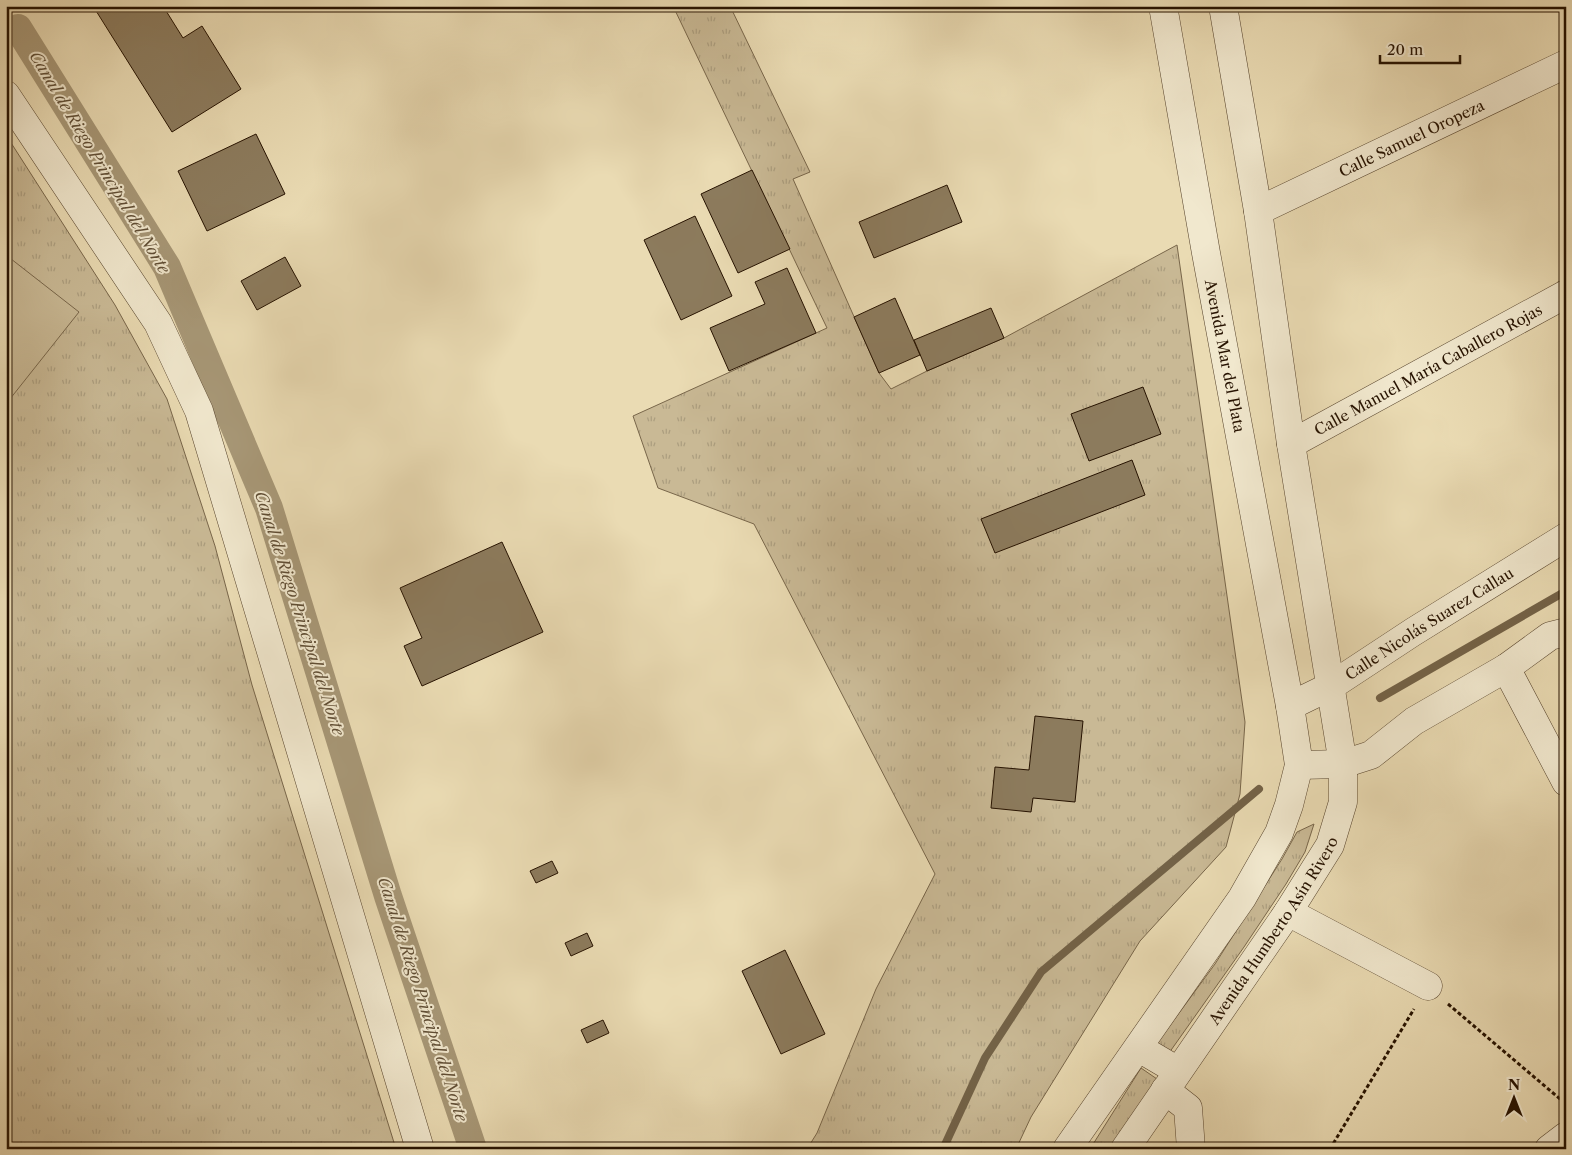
<svg xmlns="http://www.w3.org/2000/svg" width="1572" height="1155" viewBox="0 0 1572 1155" font-family="'Libre Caslon Text',serif">
  <style>
    .grass { fill: url(#grass-tufts); stroke: #78664a }
    .pitch { fill: #c9b995; stroke: #78664a }
    .lines { fill: none; stroke-linecap: round; stroke-linejoin: round }
    .stream { stroke: #736247; stroke-width: 8 }
    .canal { stroke: #a79776; stroke-width: 28 }
    .building { fill: #8c7b5d; stroke: #261200 }
    .minor-casing { stroke: #57442d; stroke-width: 29 }
    .path { stroke: #261200; stroke-width: 3; stroke-dasharray: 4 2.5; stroke-linecap: butt }
    .minor { stroke: #f1e8ce; stroke-width: 28 }
    .labels { text-anchor: middle; dominant-baseline: central; stroke-width: 4; stroke-linejoin: round; paint-order: stroke }
    .street-label { font-size: 15px; fill: #261200; stroke: #f1e8ce }
    .water-label { font-size: 16px; font-style: italic; fill: #604e35; stroke: #f1e8ce }
  </style>
  <defs>
    <pattern id="grass-tufts" width="24" height="20" patternUnits="userSpaceOnUse" patternTransform="scale(1.25)"><rect width="24" height="20" fill="#c9b995"/><path d="M3 7l-1-3M5 7V3M7 7l1-3M15 17l-1-3M17 17v-4M19 17l1-3" fill="none" stroke="#ac9e7f"/></pattern>
  </defs>
  <rect width="100%" height="100%" fill="#eadbb3"/>
  <filter id="stains"><feTurbulence type="fractalNoise" baseFrequency=".004" numOctaves="4"/><feColorMatrix values="0 0 0 0 .2 0 0 0 0 .09 0 0 0 0 .02 0 0 0 .5 -.17"/></filter>
  <radialGradient id="worn" r=".72"><stop offset=".6" stop-color="#630" stop-opacity="0"/><stop offset="1" stop-color="#630" stop-opacity=".3"/></radialGradient>
  <!-- grass -->
  <path class="grass" d="M 673,6 L 730,6 L 810,172 L 793,179 L 879,373 L 891,389 L 927,371 L 1004,338 L 1177,245 L 1245,722 L 1240,794 L 1226,847 L 1140,941 L 1031,1117 L 1016,1149 L 807,1149 L 817,1133 L 876,989 L 935,874 L 754,524 L 658,488 L 633,416 L 827,328 Z
    M 6,135 L 115,305 L 167,399 L 215,546 L 252,685 L 396,1149 L 6,1149 Z
    M 1314,824 L 1305,852 L 1286,884 L 1244,947 L 1169,1053 L 1157,1043 L 1215,964 L 1282,859 L 1297,832 Z
    M 1141,1068 L 1157,1079 L 1112,1149 L 1090,1149 Z"/>
  <!-- pitch -->
  <path class="pitch" d="M 6,255 L 79,312 L 6,404 Z"/>
  <g class="lines">
    <!-- stream -->
    <path class="stream" d="M 1380,698 L 1566,591
      M 943,1149 L 985,1058 L 1041,972 L 1259,789"/>
    <!-- canal -->
    <path class="canal" d="M 18,28 L 167,267 L 269,508 L 388,896 L 473,1149"/>
  </g>
  <!-- building -->
  <path class="building" d="M 93,6 L 163,6 L 183,38 L 202,26 L 241,89 L 172,132 Z
    M 256,134 L 285,194 L 207,231 L 178,171 Z
    M 752,170 L 790,249 L 738,273 L 701,194 Z
    M 947,185 L 962,222 L 874,258 L 859,222 Z
    M 695,216 L 732,296 L 681,320 L 644,240 Z
    M 285,257 L 301,286 L 257,310 L 241,281 Z
    M 787,268 L 816,333 L 729,371 L 710,328 L 765,304 L 755,282 Z
    M 895,298 L 920,355 L 879,373 L 854,317 Z
    M 991,308 L 1004,338 L 927,371 L 914,340 Z
    M 1143,387 L 1161,434 L 1089,461 L 1071,414 Z
    M 1132,460 L 1145,495 L 995,553 L 981,519 Z
    M 502,542 L 543,632 L 422,686 L 404,646 L 422,638 L 400,588 Z
    M 1035,716 L 1083,721 L 1075,802 L 1033,798 L 1031,812 L 991,808 L 995,767 L 1029,770 Z
    M 552,861 L 558,873 L 536,883 L 530,871 Z
    M 587,933 L 593,946 L 571,956 L 565,943 Z
    M 785,950 L 825,1034 L 781,1054 L 742,971 Z
    M 603,1020 L 609,1033 L 587,1043 L 581,1030 Z"/>
  <g class="lines">
    <!-- minor casing -->
    <g class="minor-casing">
      <g id="minor">
        <path d="M 6,95 L 158,323 L 199,411 L 420,1149"/>
        <path id="s1" d="M 1258,211 L 1566,64"/>
        <path id="s2" d="M 1291,444 L 1566,294"/>
        <path d="M 1506,668 L 1566,782"/>
        <path id="s3" d="M 1290,706 L 1331,686 L 1413,632 L 1566,537"/>
        <path d="M 1299,765 L 1343,764 L 1371,755 L 1414,721 L 1506,668 L 1550,636 L 1566,632"/>
        <path d="M 1288,912 L 1428,986"/>
        <path d="M 1139,1048 L 1178,1071"/>
        <path d="M 1165,1090 L 1188,1108 L 1191,1149"/>
        <path d="M 1067,1149 L 1242,898 L 1279,833 L 1289,805 L 1299,765 L 1290,706 L 1206,253 L 1163,6"/>
        <path id="s4" d="M 1125,1149 L 1288,912 L 1330,845 L 1343,802 L 1343,764 L 1291,444 L 1258,211 L 1223,6"/>
        <path d="M 1549,1149 L 1566,1136"/>
      </g>
    </g>
    <!-- path -->
    <path class="path" d="M 1448,1004 L 1566,1104
      M 1330,1149 L 1414,1009"/>
    <!-- minor -->
    <use href="#minor" class="minor"/>
  </g>
  <g class="labels">
    <!-- street labels -->
    <g class="street-label">
      <text stroke="none"><textPath href="#s1" startOffset="170">Calle Samuel Oropeza</textPath></text>
      <text transform="translate(1225 356) rotate(79)">Avenida Mar del Plata</text>
      <text stroke="none"><textPath href="#s2" startOffset="156">Calle Manuel María Caballero Rojas</textPath></text>
      <text stroke="none"><textPath href="#s3" startOffset="162">Calle Nicolás Suarez Callau</textPath></text>
      <text stroke="none"><textPath href="#s4" startOffset="264">Avenida Humberto Asín Rivero</textPath></text>
    </g>
    <!-- water labels -->
    <g class="water-label">
      <text transform="translate(100 162) rotate(59)">Canal de Riego Principal del Norte</text>
      <text transform="translate(300 613) rotate(72)">Canal de Riego Principal del Norte</text>
      <text transform="translate(423 999) rotate(72)">Canal de Riego Principal del Norte</text>
    </g>
  </g>
  <!-- margin -->
  <rect width="1572" height="1155" fill="none" stroke="#eadbb3" stroke-width="25"/>
  <rect x="8" y="8" width="1557" height="1140" fill="none" stroke="#261200" stroke-width="2.5"/>
  <rect x="12" y="12" width="1547" height="1130" fill="none" stroke="#261200"/>
  <!-- north arrow -->
  <g transform="translate(1514 1098)" stroke="#f1e8ce" stroke-width="4" paint-order="stroke">
  <path d="M0-4L9 19L0 12L-9 19Z" fill="#261200"/>
  <text y="-8" font-size="14" font-weight="bold" text-anchor="middle" fill="#261200">N</text>
  </g>
  <!-- scale -->
  <path d="M1380 55v8h80v-8" fill="none" stroke="#261200" stroke-width="2.5"/>
  <text x="1387" y="55" font-size="15" fill="#261200" stroke="#f1e8ce" stroke-width="4" paint-order="stroke">20 m</text>
  <rect width="100%" height="100%" filter="url(#stains)"/>
  <rect width="100%" height="100%" fill="url(#worn)"/>
</svg>
